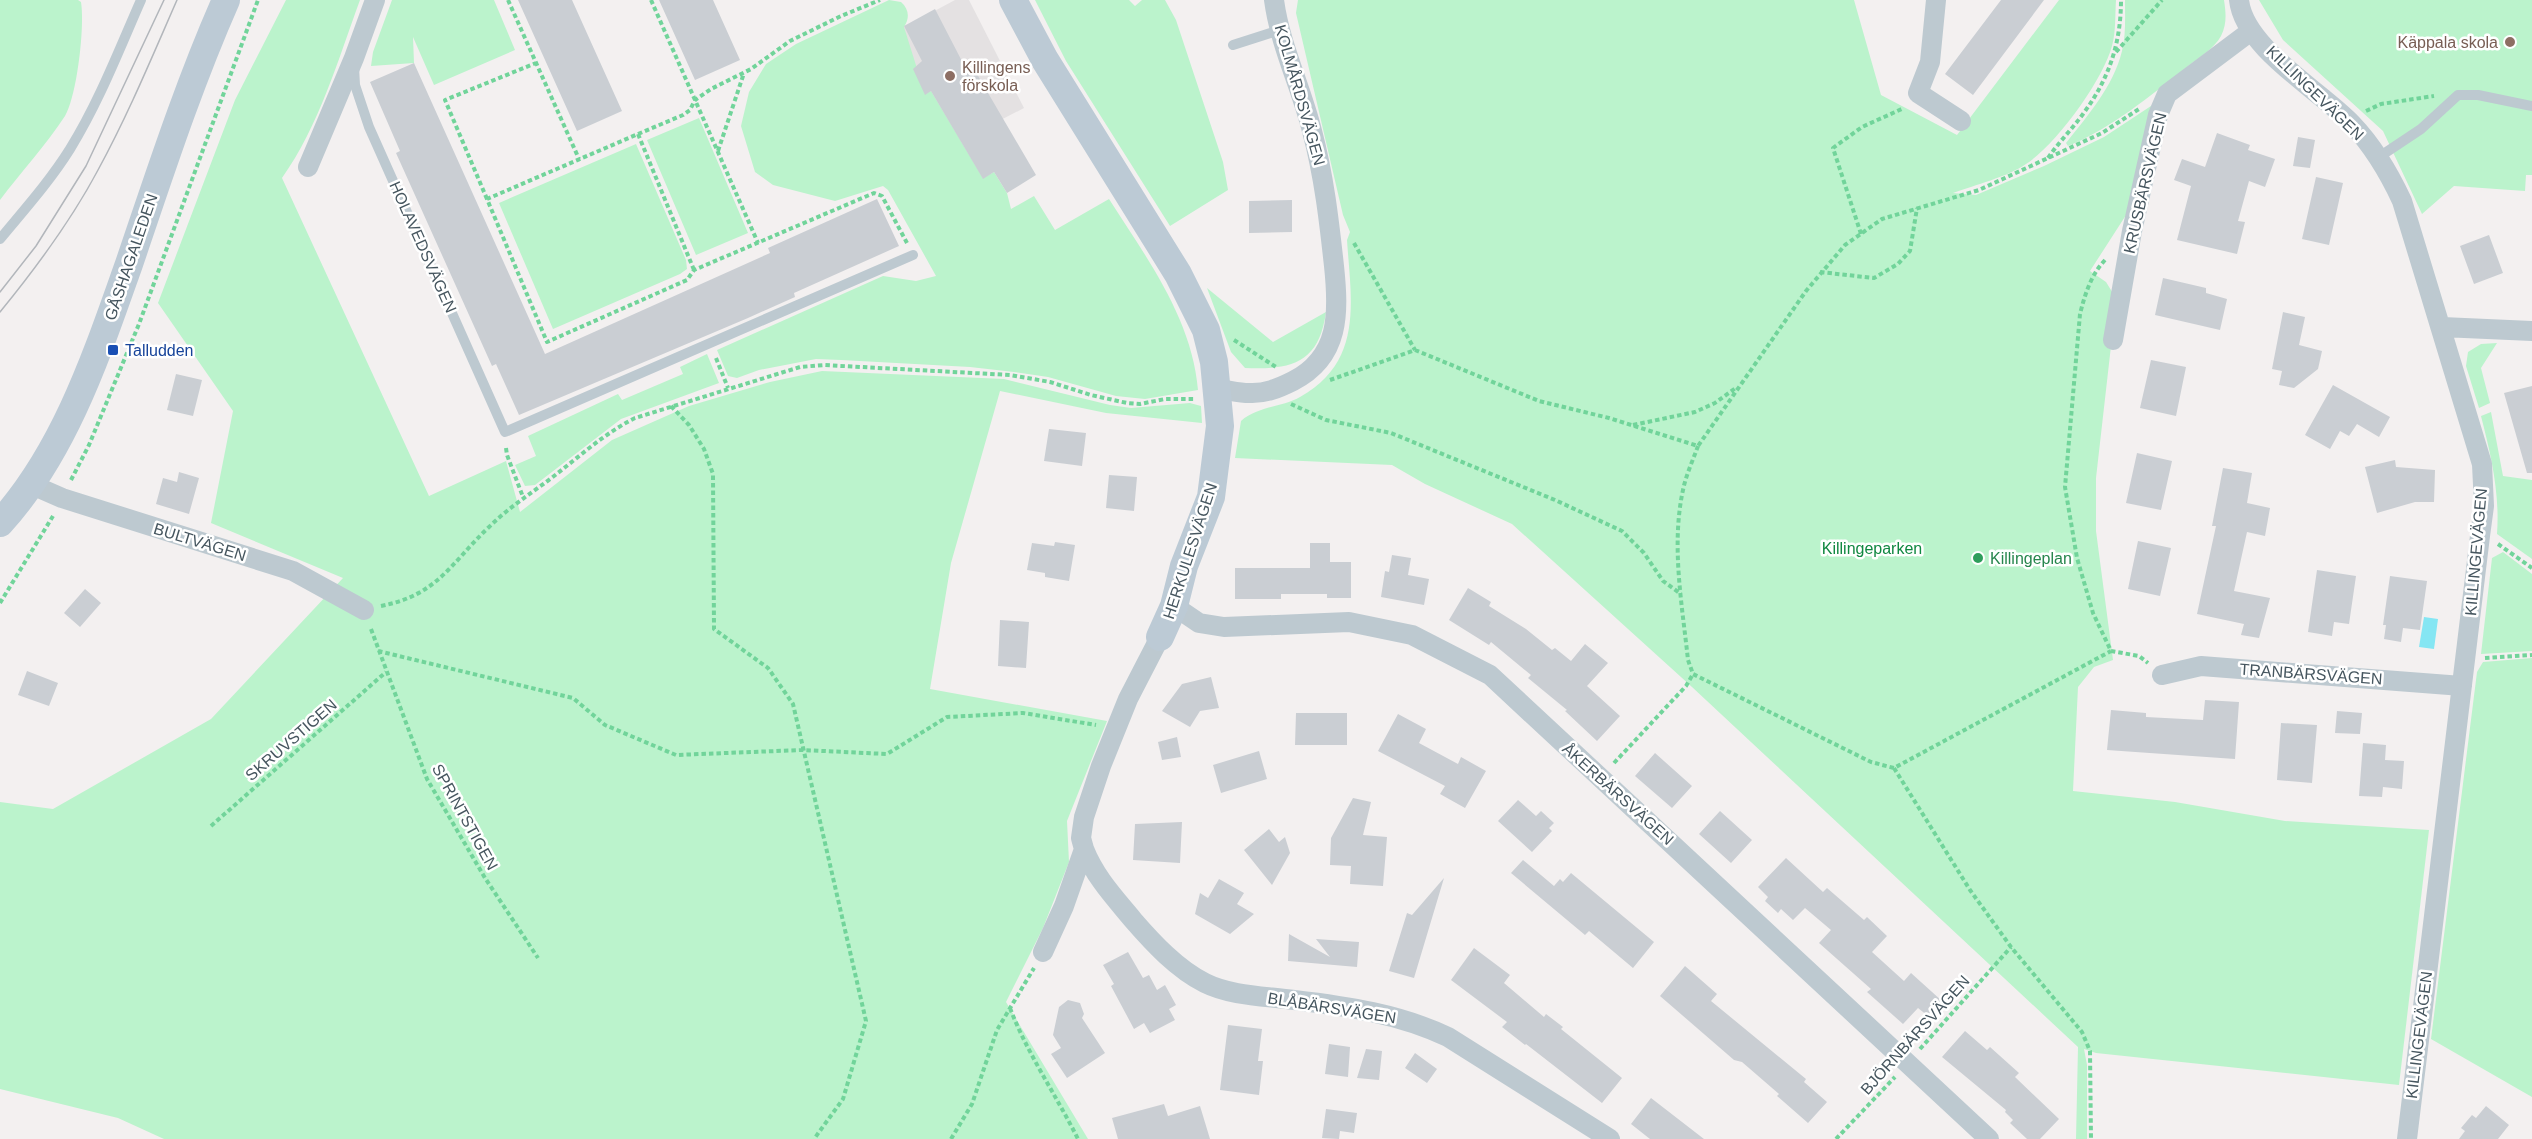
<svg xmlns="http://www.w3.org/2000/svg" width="2532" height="1139" viewBox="0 0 2532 1139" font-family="Helvetica,sans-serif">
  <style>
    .education { fill: #e4e1e2 }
    .green { fill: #bbf3cc }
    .water { fill: #85e6f3 }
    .building { fill: #caced3 }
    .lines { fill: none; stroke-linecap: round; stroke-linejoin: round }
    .path { stroke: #71d49a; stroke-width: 4; stroke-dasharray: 4.5 3; stroke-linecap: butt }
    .lane { stroke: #bdc9d0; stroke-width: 10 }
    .street { stroke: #bdc9d0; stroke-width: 20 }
    .secondary { stroke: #bccad5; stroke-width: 28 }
    .tram { stroke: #b2b6bb; stroke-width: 1.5 }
    .education-dot { fill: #8d6e63; stroke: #fff; stroke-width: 2 }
    .transit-dot { fill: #1a4fb4; stroke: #fff; stroke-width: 2 }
    .leisure-dot { fill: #2e9e5b; stroke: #fff; stroke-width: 2 }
    .labels { text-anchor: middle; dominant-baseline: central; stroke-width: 5; stroke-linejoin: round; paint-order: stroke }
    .education-label { font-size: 16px; fill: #785e54; stroke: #fff; text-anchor: end }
    .street-label { font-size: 16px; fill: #46565f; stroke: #fff }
    .transit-label { font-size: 16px; fill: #164399; stroke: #fff; text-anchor: start }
    .park-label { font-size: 16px; fill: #108841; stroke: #fff }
    .leisure-label { font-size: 16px; fill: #27864d; stroke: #fff; text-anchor: start }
  </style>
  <rect width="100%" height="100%" fill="#f3f0f0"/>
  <!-- education -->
  <path class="education" d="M 955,0 L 969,0 L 1024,108 L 939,152 L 873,44 Z"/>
  <!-- green -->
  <path class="green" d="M 0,0 L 78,0 L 81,2 C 85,26 77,96 65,116 C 46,145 21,172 0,200 Z
    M 286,0 L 360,0 C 338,60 319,126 282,178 L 429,496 L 506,461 L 520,512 L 612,440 L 689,406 L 770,382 L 822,371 L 1004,379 L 1110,405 L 1131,408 L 1190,403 L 1201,406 L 1202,423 L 1106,413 L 1000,391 L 951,563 L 930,689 L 1107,721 L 1067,821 L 1069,862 L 1043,928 L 1006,1002 L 1088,1139 L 164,1139 L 118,1118 L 0,1089 L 0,802 L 53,809 L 211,719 L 343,578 L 211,523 L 233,411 L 158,303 L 235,100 Z
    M 392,0 L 494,0 L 515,50 L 434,85 L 413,37 L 414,63 L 371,66 L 373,52 Z
    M 889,0 L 901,2 C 909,9 910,18 904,27 L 925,94 L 931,91 L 983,178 L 994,172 L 1007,193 L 1011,209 L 1034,196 L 1055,230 L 1109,199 C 1146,257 1192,318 1198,390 L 1145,399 L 1116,396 L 1048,377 L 1014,372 L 970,367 L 841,360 L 816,359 L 759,370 L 737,378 L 728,376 L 717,350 L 883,276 L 916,281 L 936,276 L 888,190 L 883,186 L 835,201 L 773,185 L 755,172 L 741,126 L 749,92 L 766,64 L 796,44 Z
    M 1035,0 L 1129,0 L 1135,6 L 1142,0 L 1165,0 L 1176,20 L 1223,162 L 1228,190 L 1170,226 L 1066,61 Z
    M 1298,0 L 1854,0 L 1881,95 L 1957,135 L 2059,0 L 2116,0 C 2115,15 2116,32 2112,46 C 2103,80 2056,145 2026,164 C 2007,177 1975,185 1953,193 L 1976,195 L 2044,166 L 2104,137 L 2151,106 L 2153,108 L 2128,212 L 2090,271 L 2106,282 L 2114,295 L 2111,346 L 2096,478 L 2096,531 L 2113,660 L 2094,667 L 2078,687 L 2073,791 L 2175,802 L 2285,821 L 2429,830 L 2399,1085 L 2096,1053 L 2084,1049 L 2087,1065 L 2087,1139 L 2076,1139 L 2078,1047 L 1692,687 L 1512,524 L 1425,484 L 1392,465 L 1235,458 L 1241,421 C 1258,406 1280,408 1300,397 C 1364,361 1351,301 1347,240 L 1350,232 L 1343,215 L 1296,13 Z
    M 2125,0 L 2224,0 C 2226,13 2227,24 2221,36 C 2214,49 2198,58 2187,67 C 2150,96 2112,128 2068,146 L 2066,143 C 2088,115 2113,87 2122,51 C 2126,35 2125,17 2125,0 Z
    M 2259,0 L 2532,0 L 2532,175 L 2526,175 L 2525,191 L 2454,186 L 2422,214 L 2383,131 L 2283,40 Z
    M 699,118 L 748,233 L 696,255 L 647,140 Z
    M 636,144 L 686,260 L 687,269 L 680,274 L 553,329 L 499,203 Z
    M 1207,288 L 1273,342 L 1326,312 C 1319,363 1292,370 1245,368 L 1231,352 Z
    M 2497,343 L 2481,368 L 2490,403 L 2479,408 L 2466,366 L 2468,352 L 2481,344 Z
    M 707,354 L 719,383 L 621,419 L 535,485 L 525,486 L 515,465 L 536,456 L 528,436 L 618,394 L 622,400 L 683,374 L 680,367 Z
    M 2491,412 L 2503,476 L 2532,480 L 2532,559 L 2497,534 C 2500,493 2491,455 2481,416 Z
    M 2503,552 L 2532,574 L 2532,651 L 2481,654 L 2492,558 Z
    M 2532,658 L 2532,1097 L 2431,1039 L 2477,672 L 2483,662 Z"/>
  <!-- water -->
  <path class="water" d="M 2424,617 L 2438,619 L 2434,649 L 2419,647 Z"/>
  <!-- building -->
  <path class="building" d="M 518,0 L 572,0 L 622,111 L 577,131 Z
    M 659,0 L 713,0 L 740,60 L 695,80 Z
    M 2001,0 L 2044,0 L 1973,95 L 1945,74 Z
    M 935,9 L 966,69 L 974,69 L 1036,175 L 1007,193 L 994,172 L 983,179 L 931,91 L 925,95 L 913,69 L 922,61 L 904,26 Z
    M 414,63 L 545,354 L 770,253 L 768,248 L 877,199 L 899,246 L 794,293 L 795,297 L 748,318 L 519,415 L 496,364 L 492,366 L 396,153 L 400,151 L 370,82 Z
    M 2217,133 L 2250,145 L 2248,150 L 2275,159 L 2265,187 L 2249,181 L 2238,221 L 2245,222 L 2237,254 L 2177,240 L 2191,186 L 2174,180 L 2182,159 L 2205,167 Z
    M 2298,137 L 2315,140 L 2310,168 L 2293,166 Z
    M 2316,177 L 2343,183 L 2329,245 L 2302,239 Z
    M 1292,200 L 1292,232 L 1249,233 L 1249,201 Z
    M 2489,235 L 2503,273 L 2474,284 L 2460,246 Z
    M 2163,278 L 2206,288 L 2206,293 L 2227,299 L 2220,330 L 2155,315 Z
    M 2283,312 L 2305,317 L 2299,345 L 2322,351 L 2318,369 L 2294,388 L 2279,385 L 2282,371 L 2272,369 Z
    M 2151,360 L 2186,367 L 2176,416 L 2140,408 Z
    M 176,374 L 202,380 L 193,416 L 167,410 Z
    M 2333,385 L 2390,417 L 2379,437 L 2357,424 L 2349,436 L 2340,431 L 2330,449 L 2305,435 Z
    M 2532,386 L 2532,473 L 2527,473 L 2504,393 Z
    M 1049,429 L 1086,433 L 1082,466 L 1044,461 Z
    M 2137,453 L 2172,461 L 2161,510 L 2126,503 Z
    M 2395,460 L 2396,467 L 2435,470 L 2434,502 L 2415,502 L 2377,513 L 2365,467 Z
    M 2223,468 L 2252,473 L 2247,503 L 2270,508 L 2265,536 L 2247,532 L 2234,591 L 2270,598 L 2259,638 L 2241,635 L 2244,624 L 2197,614 L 2216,526 L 2212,526 Z
    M 179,472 L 199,478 L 189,514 L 156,504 L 163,478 L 177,482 Z
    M 1109,475 L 1137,477 L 1134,511 L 1106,508 Z
    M 2138,541 L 2171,548 L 2160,596 L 2128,589 Z
    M 1055,542 L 1075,545 L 1069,581 L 1045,577 L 1045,573 L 1027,570 L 1032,543 L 1054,546 Z
    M 1310,543 L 1330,543 L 1330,562 L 1351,562 L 1351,598 L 1327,598 L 1327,594 L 1281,594 L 1281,599 L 1235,599 L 1235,568 L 1310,568 Z
    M 1392,555 L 1411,558 L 1408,575 L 1429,579 L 1424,605 L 1381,597 L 1385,571 L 1389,572 Z
    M 2317,570 L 2356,576 L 2349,624 L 2334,622 L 2332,636 L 2308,632 Z
    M 2390,576 L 2427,581 L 2420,630 L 2403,628 L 2401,642 L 2384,639 L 2386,625 L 2383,625 Z
    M 1468,588 L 1491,602 L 1489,606 L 1526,629 L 1552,650 L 1555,648 L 1571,661 L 1585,644 L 1608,663 L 1587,686 L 1620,716 L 1597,741 L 1565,711 L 1567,710 L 1528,678 L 1531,675 L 1491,642 L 1489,645 L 1449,620 Z
    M 85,589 L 101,603 L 80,627 L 64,613 Z
    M 1000,620 L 1029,622 L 1026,668 L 998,666 Z
    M 27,671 L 58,683 L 49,706 L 18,695 Z
    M 1211,677 L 1219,708 L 1200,711 L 1190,727 L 1162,711 L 1182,684 Z
    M 2205,700 L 2239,702 L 2235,759 L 2107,750 L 2111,710 L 2146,713 L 2146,717 L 2203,720 Z
    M 2337,711 L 2362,713 L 2360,734 L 2335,733 Z
    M 1296,713 L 1347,713 L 1347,745 L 1295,745 Z
    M 1398,714 L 1426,729 L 1419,743 L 1458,764 L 1461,757 L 1486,771 L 1465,808 L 1440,794 L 1445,786 L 1378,751 Z
    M 2281,723 L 2317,725 L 2312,783 L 2277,780 Z
    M 1177,737 L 1181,757 L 1162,760 L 1158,742 Z
    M 2363,743 L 2386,745 L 2385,760 L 2404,761 L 2402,789 L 2383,787 L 2382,797 L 2359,796 Z
    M 1259,751 L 1267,779 L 1221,793 L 1213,765 Z
    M 1655,753 L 1692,786 L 1672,808 L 1635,776 Z
    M 1353,798 L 1371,802 L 1363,835 L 1387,837 L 1383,886 L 1350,884 L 1351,866 L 1330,865 L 1331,838 Z
    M 1518,800 L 1536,816 L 1541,811 L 1554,823 L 1549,828 L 1552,831 L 1532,852 L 1498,821 Z
    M 1720,811 L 1752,840 L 1731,863 L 1699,834 Z
    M 1182,822 L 1180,863 L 1133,860 L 1135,824 Z
    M 1269,829 L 1279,842 L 1285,837 L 1290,853 L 1272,885 L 1244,850 Z
    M 1786,858 L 1823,892 L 1827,888 L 1864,920 L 1867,917 L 1887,936 L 1872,952 L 1904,981 L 1911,973 L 1942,1001 L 1928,1016 L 1918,1008 L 1903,1024 L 1867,992 L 1871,989 L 1819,943 L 1831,930 L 1805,908 L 1793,920 L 1781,909 L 1778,913 L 1765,901 L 1768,897 L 1758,887 Z
    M 1523,860 L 1554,886 L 1560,879 L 1563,882 L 1571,873 L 1654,942 L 1633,968 L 1589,931 L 1585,935 L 1511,873 Z
    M 1444,878 L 1414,978 L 1389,971 L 1407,913 L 1412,915 Z
    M 1219,879 L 1244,893 L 1237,904 L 1254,914 L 1230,934 L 1195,914 L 1200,893 L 1208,898 Z
    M 1289,934 L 1330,957 L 1316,939 L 1359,942 L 1357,967 L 1288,961 Z
    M 1474,948 L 1510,975 L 1504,983 L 1544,1017 L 1546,1014 L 1563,1027 L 1561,1029 L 1622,1078 L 1602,1103 L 1526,1044 L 1525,1045 L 1502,1027 L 1507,1022 L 1451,980 Z
    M 1128,952 L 1143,978 L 1149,975 L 1157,990 L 1165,985 L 1176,1005 L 1169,1009 L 1175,1020 L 1150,1033 L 1144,1023 L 1134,1029 L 1111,986 L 1114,984 L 1103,965 Z
    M 1685,966 L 1717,994 L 1711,1001 L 1806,1079 L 1804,1082 L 1827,1102 L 1808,1123 L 1777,1096 L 1779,1094 L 1742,1062 L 1734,1060 L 1660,996 Z
    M 1068,1000 L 1080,1003 L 1084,1014 L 1082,1018 L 1105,1053 L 1067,1078 L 1051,1054 L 1061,1048 L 1053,1035 L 1059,1007 Z
    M 1228,1025 L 1262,1029 L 1258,1061 L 1263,1061 L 1259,1095 L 1220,1090 Z
    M 1965,1031 L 1987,1050 L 1990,1047 L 2019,1073 L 2015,1077 L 2059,1119 L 2040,1139 L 2027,1139 L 2010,1123 L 2013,1120 L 2005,1112 L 2006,1110 L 1942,1057 Z
    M 1329,1044 L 1350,1047 L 1348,1077 L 1325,1074 Z
    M 1366,1049 L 1382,1051 L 1379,1080 L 1357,1078 Z
    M 1415,1053 L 1437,1069 L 1427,1083 L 1405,1068 Z
    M 1651,1098 L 1704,1139 L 1650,1139 L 1631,1124 Z
    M 1164,1104 L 1168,1116 L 1200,1106 L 1210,1139 L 1118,1139 L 1112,1118 Z
    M 2486,1106 L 2509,1125 L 2498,1139 L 2459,1139 L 2465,1131 L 2461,1128 L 2472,1115 L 2476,1118 Z
    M 1326,1109 L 1357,1113 L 1354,1133 L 1340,1131 L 1339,1139 L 1322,1138 Z"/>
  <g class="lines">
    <!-- path -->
    <path class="path" d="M 508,0 L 579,159
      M 651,0 L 758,243
      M 2116,52 L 2162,0
      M 2366,111 L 2381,104 L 2434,96
      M 638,134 L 683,115 L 690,110 L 695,100 L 711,89 L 751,69 L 790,41 L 841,16 L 880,0
      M 718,151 L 744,73
      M 2048,158 C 2059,142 2072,129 2083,114 C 2109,79 2121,43 2121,0
      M 487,199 L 445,100 L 536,63
      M 1861,234 L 1833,148 L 1862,127 L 1904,108
      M 1354,243 L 1415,350
      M 2105,260 C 2091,275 2085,294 2080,314 L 2065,487 L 2077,558 L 2093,613 L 2111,651 L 2139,656 L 2148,663
      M 694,270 L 638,134 L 487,199 L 547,342 L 687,280 L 694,270 L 874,193 L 882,196 L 907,243
      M 1820,272 L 1874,278 L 1898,264 L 1910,251 L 1917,208
      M 1234,340 L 1276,367
      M 716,358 L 728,388
      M 1330,380 L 1415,350 L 1539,401 L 1609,418 L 1698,446 L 1806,291 L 1845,245 L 1882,219 L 1979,190 L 2102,133 L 2139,109
      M 1291,404 L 1326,420 L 1391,433 L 1555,500 L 1622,531 L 1644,553 L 1663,581 L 1681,594
      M 671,406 L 689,425 L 704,449 L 713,474 L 714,629 L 768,668 L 793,704 L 866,1021 L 843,1099 L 814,1139
      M 1633,425 L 1695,412 L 1715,403 L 1737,387
      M 1698,446 C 1693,460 1686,475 1683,490 C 1671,545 1682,604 1688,660 L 1693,674 L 1701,678 L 1871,762 L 1894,768 L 2111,651
      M 506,448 L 507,455 L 523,497
      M 71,480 L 89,445 L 139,324 L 258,0
      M 2498,544 L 2532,568
      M 0,603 L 53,516
      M 381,606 C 438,595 451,563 489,527 C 509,507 532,493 554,476 C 580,456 605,433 635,418 L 800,367 L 824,365 L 1010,375 L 1050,382 L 1091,395 L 1127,403 L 1140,404 L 1165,399 L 1195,399
      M 371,629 L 427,779 L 485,878 L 538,958
      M 378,651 L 573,698 L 605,725 L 676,755 L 802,750 L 887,754 L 947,717 L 1023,713 L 1096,725
      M 2485,658 L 2532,655
      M 1614,763 L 1686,686 L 1693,674
      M 1894,768 L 1970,890 L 2011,947 L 2082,1032 L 2090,1051 L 2091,1139
      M 211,826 L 386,672
      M 1010,1008 C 1027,1053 1056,1095 1078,1139
      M 1920,1049 L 2011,947
      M 951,1139 L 972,1104 L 997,1030 L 1034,968
      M 1836,1139 L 1895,1077"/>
    <!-- lane -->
    <path class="lane" d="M 1233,45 L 1280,30
      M 354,67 L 355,85 L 369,127 L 505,432 L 913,255
      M 2379,157 L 2421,129 L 2458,95 L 2478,95 L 2532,106
      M 0,239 C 24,210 50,181 70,149 C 99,102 119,50 141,0"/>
    <!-- street -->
    <path class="street" d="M 1936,0 L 1930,62 L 1918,93 L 1961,121
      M 2239,0 C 2244,48 2321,91 2352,124 C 2373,146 2389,173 2402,201 L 2482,464 L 2484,506 L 2480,536 L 2407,1139
      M 308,167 L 354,58 L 375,0
      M 2442,327 L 2532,331
      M 2113,340 L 2132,231 L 2158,115 L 2167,94 L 2251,31
      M 1218,389 C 1228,390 1239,393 1249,393 C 1265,394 1279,388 1293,381 C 1340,357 1339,313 1334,266 C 1329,220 1324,176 1312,131 C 1301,87 1280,45 1274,0
      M 30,484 L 62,498 L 293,571 L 364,610
      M 1174,606 L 1199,623 L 1224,627 L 1349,622 L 1412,635 L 1490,675 L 1989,1139
      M 2162,675 L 2201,666 L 2462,686
      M 1084,849 C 1095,877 1114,897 1133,920 C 1153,943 1177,969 1205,983 C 1231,996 1265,996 1294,1000 C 1346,1006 1400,1014 1448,1037 L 1610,1139
      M 1043,952 L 1064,906 L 1084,849 L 1081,838 L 1084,817 L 1101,766 L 1128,699 L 1160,637"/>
    <!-- secondary -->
    <path class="secondary" d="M 1013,0 L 1045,60 L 1178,274 L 1206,330 L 1214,362 L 1220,426 L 1211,497 L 1184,566 L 1174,606 L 1160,637
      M 0,523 C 65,452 97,354 129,264 C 159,176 188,86 226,0"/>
    <!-- tram -->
    <path class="tram" d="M 0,292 L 36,246 L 86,166 L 164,0
      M 0,312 C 36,268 71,221 98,170 C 128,115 152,57 177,0"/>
  </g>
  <!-- markers -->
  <g class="education-dot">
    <circle cx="2510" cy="42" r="6"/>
    <circle cx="950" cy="76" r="6"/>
  </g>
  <rect class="transit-dot" x="107" y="344" width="12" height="12" rx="3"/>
  <circle class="leisure-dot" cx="1978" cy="558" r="6"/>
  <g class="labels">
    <!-- education labels -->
    <g class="education-label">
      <text x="2498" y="42">Käppala skola</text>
      <text x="962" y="67" text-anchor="start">Killingens<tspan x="962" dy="18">förskola</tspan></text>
    </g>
    <!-- street labels -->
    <g class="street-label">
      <text transform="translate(2315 93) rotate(44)">KILLINGEVÄGEN</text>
      <text transform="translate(1300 95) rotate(74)">KOLMÅRDSVÄGEN</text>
      <text transform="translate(2145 183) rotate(-77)">KRUSBÄRSVÄGEN</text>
      <text transform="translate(423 247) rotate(66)">HOLAVEDSVÄGEN</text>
      <text transform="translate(131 257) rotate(-71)">GÅSHAGALEDEN</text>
      <text transform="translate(200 542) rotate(17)">BULTVÄGEN</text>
      <text transform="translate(1190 551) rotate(-72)">HERKULESVÄGEN</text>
      <text transform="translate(2476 552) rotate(-85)">KILLINGEVÄGEN</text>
      <text transform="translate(2311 674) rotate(4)">TRANBÄRSVÄGEN</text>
      <text transform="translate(291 740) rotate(-41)">SKRUVSTIGEN</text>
      <text transform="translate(1618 794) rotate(42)">ÅKERBÄRSVÄGEN</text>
      <text transform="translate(465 817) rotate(61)">SPRINTSTIGEN</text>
      <text transform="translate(1332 1008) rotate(9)">BLÅBÄRSVÄGEN</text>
      <text transform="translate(1915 1035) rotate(-48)">BJÖRNBÄRSVÄGEN</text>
      <text transform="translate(2419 1035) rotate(-83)">KILLINGEVÄGEN</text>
    </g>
    <!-- transit labels -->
    <g class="transit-label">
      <text x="125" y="350">Talludden</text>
    </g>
    <!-- park labels -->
    <g class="park-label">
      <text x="1872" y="548">Killingeparken</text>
    </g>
    <!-- leisure labels -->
    <g class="leisure-label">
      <text x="1990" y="558">Killingeplan</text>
    </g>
  </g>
</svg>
